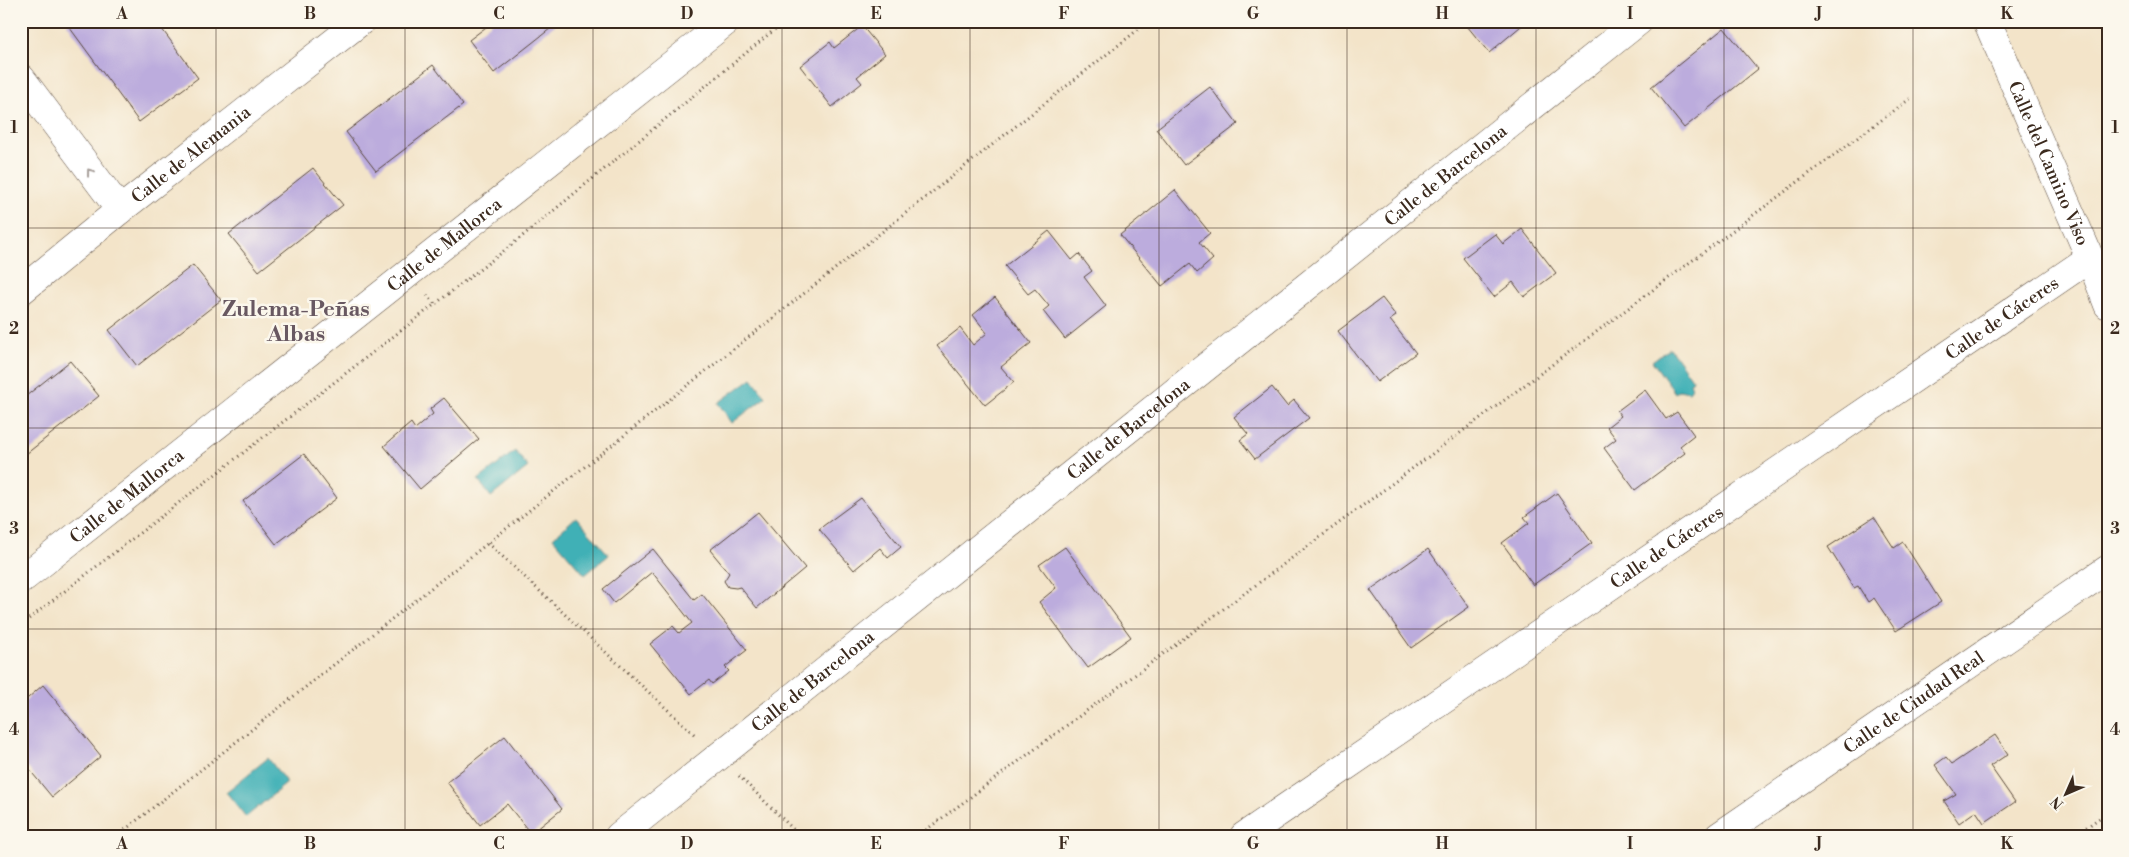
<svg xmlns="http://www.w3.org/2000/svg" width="2129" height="857" viewBox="0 0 2129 857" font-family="'Libre Bodoni',serif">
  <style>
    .water { fill: #3fb0b6; stroke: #3d6d6a }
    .building { fill: #bcacdd }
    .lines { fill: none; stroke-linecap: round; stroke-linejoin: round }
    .minor-casing { stroke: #574638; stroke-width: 29 }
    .path { stroke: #574638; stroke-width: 3; stroke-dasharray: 1 4; stroke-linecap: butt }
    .minor { stroke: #fff; stroke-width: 28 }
    .oneway { stroke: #a79f9a }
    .grid { fill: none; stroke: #3b2a1e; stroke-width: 1; stroke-opacity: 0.55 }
    .labels { text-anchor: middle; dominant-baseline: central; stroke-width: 5; stroke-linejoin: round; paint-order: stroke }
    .street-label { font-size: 18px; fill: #3b2a1e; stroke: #fbf7ec }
    .district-label { font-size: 22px; font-weight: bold; fill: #685861; stroke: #fbf7ec }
    .neatline { fill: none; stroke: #3b2a1e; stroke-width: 2 }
    .grid-label { font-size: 16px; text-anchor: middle; font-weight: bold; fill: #3b2a1e }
  </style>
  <rect width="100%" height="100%" fill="#fbf7ec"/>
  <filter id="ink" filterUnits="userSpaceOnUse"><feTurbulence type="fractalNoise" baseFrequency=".02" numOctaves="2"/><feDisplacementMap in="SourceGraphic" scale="10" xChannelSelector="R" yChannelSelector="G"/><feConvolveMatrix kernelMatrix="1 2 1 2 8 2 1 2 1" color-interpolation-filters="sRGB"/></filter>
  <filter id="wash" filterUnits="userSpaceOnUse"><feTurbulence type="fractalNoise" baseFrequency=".0096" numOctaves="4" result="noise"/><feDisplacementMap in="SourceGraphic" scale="20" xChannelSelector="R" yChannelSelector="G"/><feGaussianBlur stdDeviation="1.12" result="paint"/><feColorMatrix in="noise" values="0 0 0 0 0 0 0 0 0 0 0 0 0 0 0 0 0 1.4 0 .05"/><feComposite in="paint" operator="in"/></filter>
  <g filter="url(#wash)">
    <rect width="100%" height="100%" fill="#f3e4c9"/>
    <!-- water -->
    <path class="water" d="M 1670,348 L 1693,380 L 1690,383 L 1692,388 L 1689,392 L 1679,390 L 1675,393 L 1652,361 Z
      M 752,378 L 766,397 L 732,423 L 718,403 Z
      M 515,451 L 528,467 L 491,497 L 478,480 Z
      M 576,517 L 609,555 L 585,575 L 553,538 Z
      M 268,758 L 287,783 L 246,817 L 226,792 Z"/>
    <g id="blocks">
      <!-- building -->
      <path class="building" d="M 70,21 L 156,21 L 198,78 L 139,122 L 67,24 Z
        M 494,21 L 560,21 L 494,73 L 469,40 Z
        M 1463,21 L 1527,21 L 1489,53 Z
        M 862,26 L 885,54 L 857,77 L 862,83 L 832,107 L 800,66 L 830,42 L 834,48 Z
        M 1724,28 L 1758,69 L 1684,128 L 1651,87 Z
        M 433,65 L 463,105 L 376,171 L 346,132 Z
        M 1210,87 L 1238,124 L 1184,165 L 1156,129 Z
        M 313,168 L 343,205 L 259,271 L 229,234 Z
        M 1175,190 L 1210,233 L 1199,242 L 1213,259 L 1197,273 L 1190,264 L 1162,286 L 1120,235 Z
        M 1522,229 L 1556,273 L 1524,297 L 1513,282 L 1494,297 L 1463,258 L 1495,234 L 1503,244 Z
        M 1049,231 L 1072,260 L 1079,254 L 1092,271 L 1084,277 L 1106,306 L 1065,339 L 1043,311 L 1049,306 L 1035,289 L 1028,294 L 1005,266 Z
        M 193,265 L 221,300 L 137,366 L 109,330 Z
        M 995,297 L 1031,343 L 1001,367 L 1014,382 L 985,405 L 937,346 L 960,328 L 973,345 L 987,333 L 973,315 Z
        M 1382,298 L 1396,316 L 1390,320 L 1416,353 L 1377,382 L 1338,331 Z
        M 70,361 L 99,396 L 21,458 L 21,400 Z
        M 1272,387 L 1287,406 L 1294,400 L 1309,418 L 1255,459 L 1240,440 L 1248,434 L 1234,417 Z
        M 1645,390 L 1666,419 L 1677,412 L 1694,435 L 1680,446 L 1685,453 L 1635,490 L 1604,448 L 1616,439 L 1607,427 L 1621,416 L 1617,411 Z
        M 444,398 L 479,439 L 420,489 L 384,446 L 411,423 L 415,429 L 433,414 L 430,409 Z
        M 304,454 L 337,498 L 276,544 L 243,501 Z
        M 1557,493 L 1592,543 L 1533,585 L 1502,543 L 1529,523 L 1524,517 Z
        M 861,498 L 901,547 L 888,558 L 880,548 L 854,570 L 819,529 Z
        M 758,512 L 805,568 L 757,608 L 740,587 L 736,588 L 728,587 L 724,581 L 729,573 L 710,550 Z
        M 1874,517 L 1894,548 L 1903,542 L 1941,602 L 1896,631 L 1874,598 L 1868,602 L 1858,586 L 1854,588 L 1828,547 Z
        M 1065,547 L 1131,637 L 1088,668 L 1039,602 L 1056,588 L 1039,565 Z
        M 653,549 L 694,600 L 702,594 L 747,650 L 725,667 L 729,671 L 712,684 L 709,680 L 691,694 L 650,644 L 673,626 L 679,633 L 692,623 L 652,572 L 614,603 L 603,589 Z
        M 1428,549 L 1469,607 L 1411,648 L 1370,590 Z
        M 43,685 L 101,756 L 52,797 L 28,768 L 21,773 L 21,704 Z
        M 1995,735 L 2008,754 L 1990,766 L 2015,802 L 1984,823 L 1976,811 L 1959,823 L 1944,801 L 1956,794 L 1935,765 L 1946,757 L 1952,764 Z
        M 505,736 L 562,809 L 531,834 L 507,804 L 480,825 L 447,782 Z"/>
    </g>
  </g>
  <g filter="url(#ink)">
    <use href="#blocks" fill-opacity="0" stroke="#574638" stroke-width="1"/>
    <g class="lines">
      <!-- minor casing -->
      <g class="minor-casing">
        <g id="minor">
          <path id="s1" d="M 1987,21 L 2090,258 L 2108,305"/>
          <path d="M 21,78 L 120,210"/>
          <path id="s2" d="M 21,291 L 120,210 L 361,21"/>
          <path id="s3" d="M 21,580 L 727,21"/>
          <path id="s4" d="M 619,836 L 1639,21"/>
          <path id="s5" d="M 1244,836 L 2090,258"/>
          <path id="s6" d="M 1719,836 L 2108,569"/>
        </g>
      </g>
      <!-- path -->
      <path class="path" d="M 427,295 L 435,304
        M 488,543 L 696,736
        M 21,625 L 514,243 L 785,21
        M 739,776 L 800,836
        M 117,836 L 1149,21
        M 918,836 L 1911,98
        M 2074,836 L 2108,812"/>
      <!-- minor -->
      <use href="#minor" class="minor"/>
    </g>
    <!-- one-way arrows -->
    <defs><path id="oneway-chevron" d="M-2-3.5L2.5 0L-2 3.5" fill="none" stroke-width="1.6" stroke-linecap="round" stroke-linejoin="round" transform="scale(1.25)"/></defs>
    <use class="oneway" href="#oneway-chevron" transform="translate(90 172) rotate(-127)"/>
  </g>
  <!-- grid -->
  <path class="grid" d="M 216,21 L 216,836M 405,21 L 405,836M 593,21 L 593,836M 782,21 L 782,836M 970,21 L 970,836M 1159,21 L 1159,836M 1347,21 L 1347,836M 1536,21 L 1536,836M 1724,21 L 1724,836M 1913,21 L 1913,836M 21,228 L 2108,228M 21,428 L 2108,428M 21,629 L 2108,629"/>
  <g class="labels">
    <!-- street labels -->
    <g class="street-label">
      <text stroke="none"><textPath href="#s2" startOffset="218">Calle de Alemania</textPath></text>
      <text stroke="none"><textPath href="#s1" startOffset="155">Calle del Camino Viso</textPath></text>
      <text stroke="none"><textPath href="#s4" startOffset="1058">Calle de Barcelona</textPath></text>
      <text stroke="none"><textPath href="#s3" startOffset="540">Calle de Mallorca</textPath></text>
      <text stroke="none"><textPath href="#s5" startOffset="918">Calle de Cáceres</textPath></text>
      <text stroke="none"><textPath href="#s4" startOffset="652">Calle de Barcelona</textPath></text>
      <text stroke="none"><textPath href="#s3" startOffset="135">Calle de Mallorca</textPath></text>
      <text stroke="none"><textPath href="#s5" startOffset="512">Calle de Cáceres</textPath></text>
      <text stroke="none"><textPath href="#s4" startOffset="248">Calle de Barcelona</textPath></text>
      <text stroke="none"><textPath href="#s6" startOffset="236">Calle de Ciudad Real</textPath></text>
    </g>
    <!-- district labels -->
    <g class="district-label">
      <text x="296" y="309">Zulema-Peñas<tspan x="296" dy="25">Albas</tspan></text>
    </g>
  </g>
  <!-- margin -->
  <rect width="2129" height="857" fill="none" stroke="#fbf7ec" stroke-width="55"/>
  <!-- north arrow -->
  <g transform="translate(2066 794) rotate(225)" stroke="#fbf7ec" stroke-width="4" paint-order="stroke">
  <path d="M0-4L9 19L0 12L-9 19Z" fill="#3b2a1e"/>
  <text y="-8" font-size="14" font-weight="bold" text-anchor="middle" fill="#3b2a1e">N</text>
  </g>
  <rect x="28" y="28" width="2074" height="802" class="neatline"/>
  <g class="grid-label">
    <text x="122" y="19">A</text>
    <text x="310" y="19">B</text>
    <text x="499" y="19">C</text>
    <text x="687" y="19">D</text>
    <text x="876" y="19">E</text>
    <text x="1064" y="19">F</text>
    <text x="1253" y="19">G</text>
    <text x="1442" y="19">H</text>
    <text x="1630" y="19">I</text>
    <text x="1819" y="19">J</text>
    <text x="2007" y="19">K</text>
    <text x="14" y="133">1</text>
    <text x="2115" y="133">1</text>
    <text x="14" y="334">2</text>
    <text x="2115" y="334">2</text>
    <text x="14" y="534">3</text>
    <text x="2115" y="534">3</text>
    <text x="14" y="735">4</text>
    <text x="2115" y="735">4</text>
    <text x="122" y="849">A</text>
    <text x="310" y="849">B</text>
    <text x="499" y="849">C</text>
    <text x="687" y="849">D</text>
    <text x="876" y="849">E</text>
    <text x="1064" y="849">F</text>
    <text x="1253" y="849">G</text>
    <text x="1442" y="849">H</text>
    <text x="1630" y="849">I</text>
    <text x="1819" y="849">J</text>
    <text x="2007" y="849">K</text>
  </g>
</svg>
